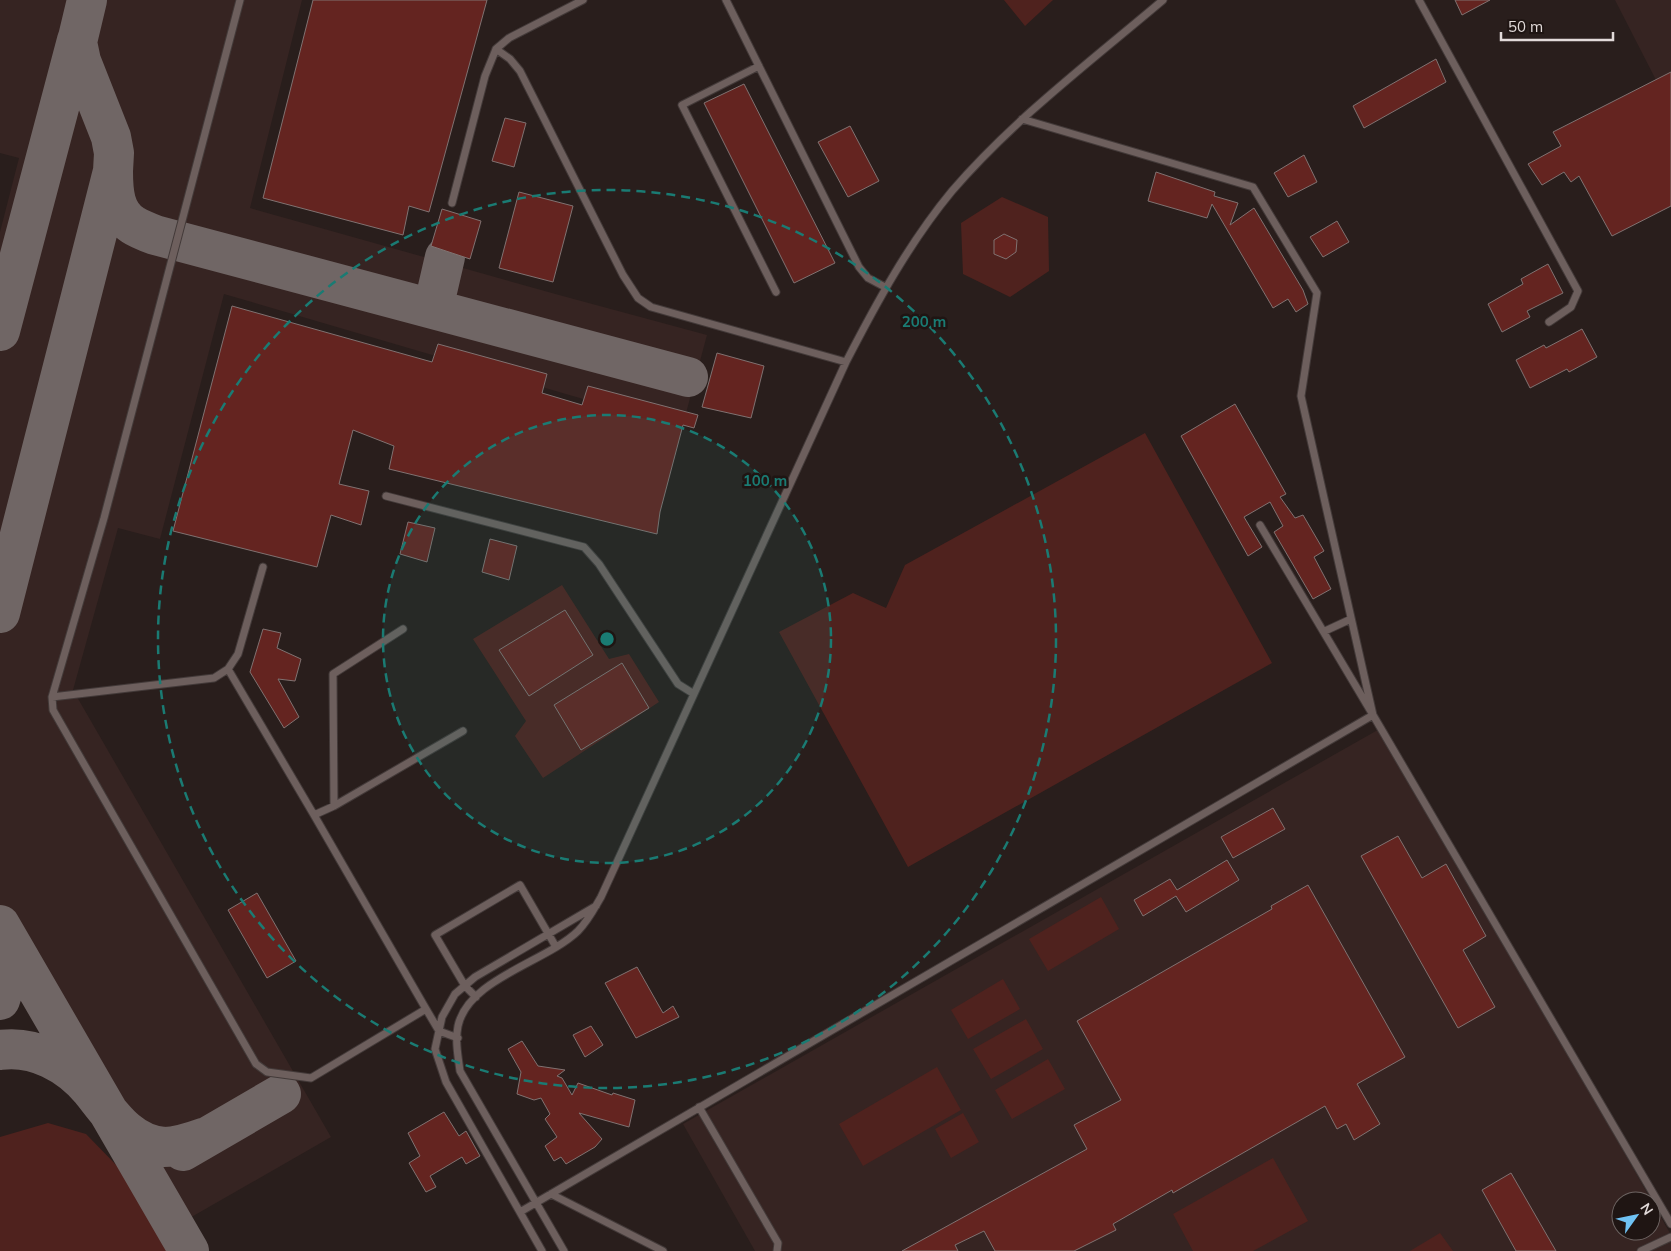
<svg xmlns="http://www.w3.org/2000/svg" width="1671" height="1251" viewBox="0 0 1671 1251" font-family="Mulish,sans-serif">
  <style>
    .built { fill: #362422; fill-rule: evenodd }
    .green { fill: #4f221e }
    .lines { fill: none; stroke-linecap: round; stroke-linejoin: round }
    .taxiway { stroke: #706665; stroke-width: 40 }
    .building { fill: #642420; stroke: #807271 }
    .lane-casing { stroke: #433a39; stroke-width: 9 }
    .lane { stroke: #6d5f5d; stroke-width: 7 }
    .ring { fill: none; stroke: #1a7b73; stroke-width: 2.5; stroke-dasharray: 9 6 }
    .centre { fill: #1a7b73; stroke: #1f1513; stroke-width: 2.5 }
    .ring-label { font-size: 15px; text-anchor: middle; font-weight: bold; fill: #1a7b73; stroke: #1f1513; stroke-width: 5; stroke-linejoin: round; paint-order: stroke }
  </style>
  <rect width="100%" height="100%" fill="#291e1c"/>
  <!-- built -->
  <path class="built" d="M 0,0 L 302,0 L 250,208 L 559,295 L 707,335 L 682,428 L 224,294 L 160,539 L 118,528 L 73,690 L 331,1137 L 160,1235 L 0,958 L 0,232 L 19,158 L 0,153 Z
    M 1615,0 L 1671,0 L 1671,72 L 1656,80 Z
    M 1383,727 L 1671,1235 L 1671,1251 L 755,1251 L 683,1124 ZM 1621,1201 L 1651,1201 L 1651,1231 L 1621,1231 Z"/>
  <!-- green -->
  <path class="green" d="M 1004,0 L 1053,0 L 1025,26 Z
    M 1002,197 L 1048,217 L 1049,271 L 1010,297 L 963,274 L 961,223 Z
    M 1145,433 L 1272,663 L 908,867 L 779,632 L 853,593 L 886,608 L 905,565 Z
    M 562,585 L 609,659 L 629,654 L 659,702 L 543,778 L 515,736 L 526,721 L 473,639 Z
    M 1101,897 L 1119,929 L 1048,971 L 1029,939 Z
    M 1003,979 L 1020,1009 L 968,1039 L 951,1010 Z
    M 1026,1019 L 1043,1049 L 991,1079 L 973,1049 Z
    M 1048,1059 L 1065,1089 L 1012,1119 L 995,1090 Z
    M 937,1067 L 961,1110 L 863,1166 L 839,1124 Z
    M 963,1113 L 979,1142 L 951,1158 L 935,1129 Z
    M 48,1123 L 86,1134 L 122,1171 L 168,1251 L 0,1251 L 0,1137 Z
    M 1273,1158 L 1308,1221 L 1253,1251 L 1193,1251 L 1173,1214 Z
    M 1440,1233 L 1453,1251 L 1410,1251 Z"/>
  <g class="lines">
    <!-- taxiway -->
    <path class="taxiway" d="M 113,171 C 113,191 114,213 133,225 C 139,229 147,232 155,235 L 688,377
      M 433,309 L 445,257
      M 0,331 L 77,40
      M 0,613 L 113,171 L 114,153 L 111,137 L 81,61 L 77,42 L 87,0
      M 0,925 L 189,1251
      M 0,1000 C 8,978 10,957 1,934
      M 0,1050 C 35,1045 69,1064 91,1090 C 111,1115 129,1144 164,1147 C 179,1147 192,1142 206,1137
      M 183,1151 L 281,1094"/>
  </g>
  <!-- building -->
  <path class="building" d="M 313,0 L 487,0 L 429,212 L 409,206 L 403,235 L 263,198 Z
    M 1455,0 L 1490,0 L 1462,15 Z
    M 1436,59 L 1446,82 L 1364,128 L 1353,106 Z
    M 1671,72 L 1671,206 L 1612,236 L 1579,176 L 1571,182 L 1564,172 L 1542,185 L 1528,164 L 1561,146 L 1553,132 Z
    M 744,84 L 835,263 L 794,283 L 704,103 Z
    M 505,118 L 526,123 L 514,167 L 492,161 Z
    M 850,126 L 879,181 L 848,197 L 818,142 Z
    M 1304,155 L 1317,182 L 1288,197 L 1274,173 Z
    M 1156,172 L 1215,192 L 1214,196 L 1238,203 L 1230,225 L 1254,208 L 1303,290 L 1308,304 L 1296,312 L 1288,299 L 1273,308 L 1212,204 L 1207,218 L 1148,201 Z
    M 519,192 L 573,206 L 553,282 L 499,268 Z
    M 442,209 L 481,221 L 470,259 L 431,246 Z
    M 1337,221 L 1349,242 L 1323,257 L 1310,237 Z
    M 1004,234 L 1017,240 L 1016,252 L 1006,259 L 994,254 L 994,240 Z
    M 1548,264 L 1563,293 L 1527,311 L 1530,317 L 1502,332 L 1488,304 L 1523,284 L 1521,279 Z
    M 232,306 L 432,362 L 438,344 L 547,374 L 542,393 L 582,405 L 588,386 L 698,415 L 694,428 L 683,425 L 660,512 L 657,534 L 389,469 L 394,446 L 353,430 L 339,484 L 369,491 L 361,525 L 331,515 L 317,567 L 173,531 Z
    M 1582,329 L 1597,357 L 1569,372 L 1567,369 L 1530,388 L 1516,360 L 1544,345 L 1546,348 Z
    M 717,353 L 764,366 L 751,418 L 702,407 Z
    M 1235,404 L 1286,494 L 1280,497 L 1295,518 L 1303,515 L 1324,551 L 1314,557 L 1331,589 L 1313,599 L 1274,532 L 1283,526 L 1270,502 L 1244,517 L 1262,547 L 1248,556 L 1181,436 Z
    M 408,522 L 435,528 L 427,562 L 400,554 Z
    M 490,539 L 517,546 L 509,580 L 482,572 Z
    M 565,610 L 593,655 L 529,696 L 499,650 Z
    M 263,629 L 281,633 L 277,648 L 301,659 L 295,681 L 278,679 L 299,717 L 284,728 L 250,672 Z
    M 622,663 L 649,708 L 581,750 L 554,705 Z
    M 1273,808 L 1285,829 L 1233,858 L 1221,837 Z
    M 1398,836 L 1422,878 L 1446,864 L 1486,936 L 1463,950 L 1495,1007 L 1458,1028 L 1361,856 Z
    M 1227,860 L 1239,880 L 1186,912 L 1176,896 L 1143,916 L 1134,900 L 1170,879 L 1177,890 Z
    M 1308,885 L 1405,1057 L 1357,1084 L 1380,1124 L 1354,1140 L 1346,1124 L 1337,1129 L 1325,1106 L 1173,1193 L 1172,1190 L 1113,1224 L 1116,1230 L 1074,1251 L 995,1251 L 984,1231 L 955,1245 L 958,1251 L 902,1251 L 1087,1149 L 1074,1125 L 1121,1100 L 1077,1021 L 1272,909 L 1271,906 Z
    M 257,893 L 296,961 L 267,978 L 228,910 Z
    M 637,967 L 663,1013 L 673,1006 L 679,1017 L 636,1038 L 605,983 Z
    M 591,1026 L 603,1045 L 585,1057 L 573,1035 Z
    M 522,1041 L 538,1066 L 565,1070 L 557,1076 L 562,1078 L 572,1095 L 578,1083 L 612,1095 L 613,1093 L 635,1100 L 629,1127 L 579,1113 L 602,1139 L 595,1147 L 566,1164 L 561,1157 L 554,1161 L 545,1146 L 557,1137 L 545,1119 L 550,1114 L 541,1098 L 534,1100 L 517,1094 L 521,1072 L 508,1049 Z
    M 444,1112 L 459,1136 L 466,1131 L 480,1156 L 466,1164 L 462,1157 L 430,1176 L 436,1187 L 426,1192 L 409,1163 L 420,1156 L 408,1133 Z
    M 1511,1173 L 1556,1251 L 1516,1251 L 1482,1190 Z"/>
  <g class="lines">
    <!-- lane casing -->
    <g class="lane-casing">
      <path id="lane" d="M 240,0 L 104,518 L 52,697 L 53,710 L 256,1064 L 267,1072 L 311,1078 L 426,1009
        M 726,0 L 859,267 L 868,278 L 885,287
        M 1419,0 L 1578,291 L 1571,307 L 1549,322
        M 496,49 L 509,38 L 583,0
        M 759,66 L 682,105 L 776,292
        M 1022,119 L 1253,187 L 1317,293 L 1301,396 L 1373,715 L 1671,1224
        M 452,203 L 485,76 L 496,49 L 510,59 L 520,71 L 623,275 L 638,298 L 651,307 L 846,362
        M 386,496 L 584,547 L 599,564 L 678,684 L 694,694
        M 1325,631 L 1351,619
        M 228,669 L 314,815 L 426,1009 L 439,1031 L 458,1038
        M 52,697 L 214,678 L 228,669 L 238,654 L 263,567
        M 334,806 L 333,674 L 403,629
        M 314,815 L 334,806 L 463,731
        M 476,997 L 465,986 L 435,935 L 520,885 L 556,947
        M 699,1107 L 778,1243 L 777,1251
        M 551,1194 L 663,1251
        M 520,1212 L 1373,715 L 1260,525
        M 542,1251 L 446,1082 L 435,1049 L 442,1017 L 455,994 L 475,977 L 596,906
        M 564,1251 L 460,1071 C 458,1056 455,1041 458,1026 C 468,979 546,962 578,931 C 588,921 594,909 601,897 L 846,362 C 877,302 909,243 952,191 C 1014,119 1091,61 1163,0
        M 1641,1251 L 1671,1237"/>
    </g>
    <!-- lane -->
    <use href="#lane" class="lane"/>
  </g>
  <!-- distance rings -->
  <circle cx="607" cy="639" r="224" fill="#1a7b73" fill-opacity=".12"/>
  <g class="ring">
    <circle cx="607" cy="639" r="224"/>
    <circle cx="607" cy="639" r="449"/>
  </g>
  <circle cx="607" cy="639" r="8" class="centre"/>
  <g class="ring-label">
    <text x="924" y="327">200 m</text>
    <text x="765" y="486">100 m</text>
  </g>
  <!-- north arrow -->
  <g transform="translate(1636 1216) rotate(57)"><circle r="24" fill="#1f1513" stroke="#6d6462"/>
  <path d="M0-4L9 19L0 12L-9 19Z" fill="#6fc2f4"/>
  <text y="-8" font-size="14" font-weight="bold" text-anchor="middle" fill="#e2dad9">N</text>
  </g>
  <!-- scale -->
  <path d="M1501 32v8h112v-8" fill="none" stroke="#e2dad9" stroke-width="2.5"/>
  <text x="1508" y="32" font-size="15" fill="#e2dad9" stroke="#1f1513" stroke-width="4" paint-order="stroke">50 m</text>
</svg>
